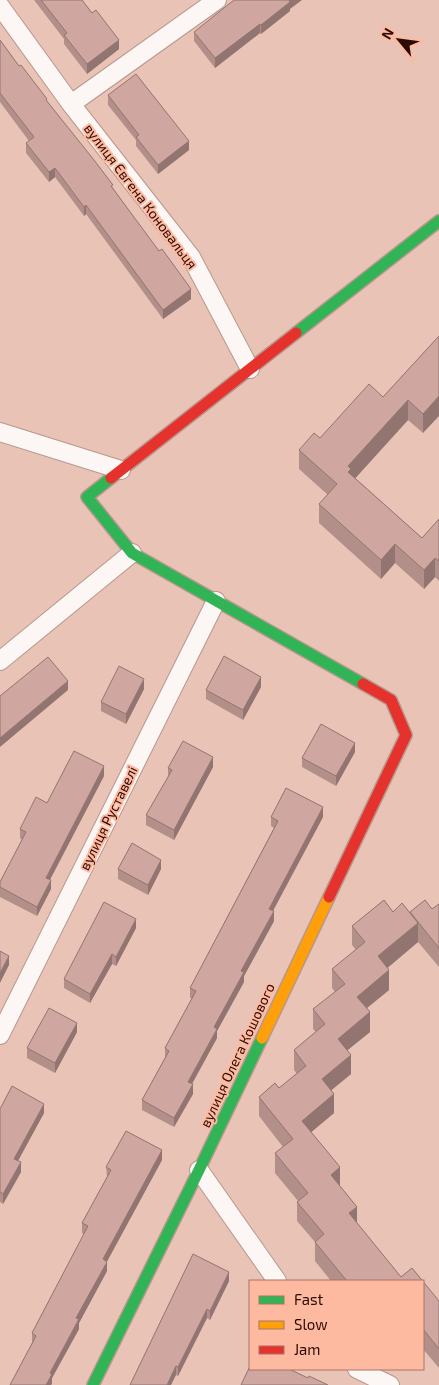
<svg xmlns="http://www.w3.org/2000/svg" width="439" height="1385" viewBox="0 0 439 1385" font-family="'Exo 2',sans-serif">
  <style>
    .lines { fill: none; stroke-linecap: round; stroke-linejoin: round }
    .street-casing { stroke: #b7978c; stroke-width: 20 }
    .fast-casing { stroke: #b7978c; stroke-width: 14 }
    .slow-casing { stroke: #b7978c; stroke-width: 14 }
    .jam-casing { stroke: #b7978c; stroke-width: 14 }
    .street { stroke: #fcf6f4; stroke-width: 18 }
    .fast { stroke: #30b455; stroke-width: 11 }
    .slow { stroke: #ff9f0a; stroke-width: 11 }
    .jam { stroke: #e5322d; stroke-width: 11 }
    .wall { fill: #b38f8a }
    .shaded-wall { fill: #927471 }
    .building { fill: #d0a6a1; stroke: #927471 }
    .labels { text-anchor: middle; dominant-baseline: central; stroke-width: 4; stroke-linejoin: round; paint-order: stroke }
    .street-label { font-size: 14px; fill: #2b0c03; stroke: #feb9a1 }
  </style>
  <rect width="100%" height="100%" fill="#e9c4b6"/>
  <g class="lines">
    <!-- street casing -->
    <g class="street-casing">
      <path id="street" d="M 0,6 L 71,104 L 191,257 L 250,369
        M 71,104 L 217,0
        M 0,432 L 121,470
        M 0,661 L 132,553
        M 0,1035 L 216,601
        M 199,1170 L 277,1281
        M 357,1369 L 390,1385"/>
    </g>
    <!-- fast casing -->
    <g class="fast-casing">
      <path id="fast" d="M 296,333 L 439,221
        M 111,478 L 87,497 L 132,553 L 363,684
        M 93,1385 L 199,1170 L 262,1038"/>
    </g>
    <!-- slow casing -->
    <g class="slow-casing">
      <path id="slow" d="M 262,1038 L 329,897"/>
    </g>
    <!-- jam casing -->
    <g class="jam-casing">
      <path id="jam" d="M 111,478 L 296,333
        M 329,897 L 406,735 L 391,700 L 363,684"/>
    </g>
    <!-- street -->
    <use href="#street" class="street"/>
    <!-- fast -->
    <use href="#fast" class="fast"/>
    <!-- slow -->
    <use href="#slow" class="slow"/>
    <!-- jam -->
    <use href="#jam" class="jam"/>
  </g>
  <!-- wall -->
  <path class="wall" d="M 34,0 L 82,0 L 119,49 L 87,74 L 64,44 L 64,39 Z
    M 290,9 L 290,11 L 261,34 L 260,33 L 215,68 L 194,41 L 194,32 Z
    M 0,40 L 19,66 L 47,101 L 113,188 L 191,299 L 163,319 L 86,214 L 84,216 L 55,177 L 49,182 L 26,153 L 26,143 L 29,141 L 0,102 Z
    M 108,95 L 189,150 L 158,174 L 136,146 L 136,140 L 108,105 Z
    M 439,336 L 423,433 L 408,420 L 355,478 L 422,538 L 439,519 L 439,581 L 435,577 L 424,589 L 395,563 L 381,579 L 319,523 L 319,504 L 328,495 L 299,469 L 299,450 L 320,438 L 383,397 Z
    M 261,687 L 243,720 L 206,699 L 206,690 Z
    M 144,689 L 126,724 L 101,711 L 101,702 Z
    M 355,752 L 336,786 L 302,767 L 302,758 Z
    M 213,767 L 174,840 L 146,825 L 146,815 L 168,777 L 168,768 Z
    M 104,776 L 50,880 L 51,889 L 37,916 L 0,897 L 0,882 L 22,840 L 20,838 L 20,829 L 47,803 Z
    M 271,817 L 323,817 L 273,911 L 274,921 L 244,976 L 244,982 L 217,1031 L 217,1038 L 192,1084 L 193,1094 L 174,1127 L 142,1110 L 142,1100 L 165,1058 L 165,1048 L 192,998 L 190,998 L 190,988 L 274,828 L 271,826 Z
    M 118,869 L 161,869 L 148,895 L 118,879 Z
    M 384,900 L 393,912 L 402,903 L 410,913 L 425,900 L 432,909 L 439,904 L 439,967 L 418,942 L 387,968 L 389,970 L 389,990 L 367,1008 L 370,1012 L 370,1032 L 347,1050 L 351,1055 L 351,1074 L 331,1090 L 334,1094 L 334,1113 L 311,1132 L 340,1167 L 340,1186 L 357,1207 L 357,1223 L 401,1277 L 412,1268 L 439,1301 L 439,1368 L 423,1349 L 423,1281 L 331,1281 L 315,1261 L 315,1242 L 297,1221 L 297,1202 L 298,1201 L 275,1173 L 275,1153 L 283,1147 L 259,1116 L 259,1097 L 275,1083 L 279,1088 L 297,1074 L 294,1070 L 294,1050 L 316,1032 L 313,1029 L 313,1009 L 335,992 L 332,988 L 332,969 L 356,950 L 352,945 L 352,926 Z
    M 136,928 L 116,966 L 112,964 L 90,1003 L 64,988 L 64,979 Z
    M 77,1032 L 55,1073 L 27,1058 L 27,1048 Z
    M 0,1109 L 44,1113 L 18,1161 L 21,1172 L 3,1204 L 0,1202 Z
    M 162,1160 L 107,1261 L 107,1271 L 79,1323 L 79,1329 L 52,1378 L 51,1385 L 10,1385 L 32,1343 L 32,1333 L 84,1234 L 82,1233 L 82,1223 L 107,1177 L 106,1167 Z
    M 229,1281 L 210,1320 L 207,1318 L 178,1376 L 176,1375 L 130,1385 Z"/>
  <!-- shaded-wall -->
  <path class="shaded-wall" d="M 290,0 L 302,0 L 290,9 L 290,11 L 261,34 L 261,25 Z
    M 260,24 L 260,33 L 215,68 L 215,58 Z
    M 119,40 L 119,49 L 87,74 L 87,64 Z
    M 189,141 L 189,150 L 158,174 L 158,165 Z
    M 55,168 L 55,177 L 49,182 L 49,172 Z
    M 86,205 L 86,214 L 84,216 L 84,207 Z
    M 191,289 L 191,299 L 163,319 L 163,310 Z
    M 439,396 L 439,416 L 423,433 L 423,414 Z
    M 408,400 L 408,420 L 351,483 L 348,491 L 348,466 Z
    M 395,544 L 395,563 L 381,579 L 381,560 Z
    M 435,558 L 435,577 L 424,589 L 424,570 Z
    M 261,677 L 261,687 L 243,720 L 243,710 Z
    M 144,679 L 144,689 L 126,724 L 126,714 Z
    M 68,681 L 68,690 L 0,747 L 0,738 Z
    M 355,743 L 355,752 L 336,786 L 336,776 Z
    M 213,757 L 213,767 L 174,840 L 174,830 Z
    M 104,766 L 104,776 L 46,887 L 46,878 Z
    M 323,807 L 323,817 L 269,918 L 269,909 Z
    M 161,860 L 161,869 L 148,895 L 148,885 Z
    M 51,880 L 51,889 L 37,916 L 37,907 Z
    M 274,911 L 274,921 L 244,976 L 244,982 L 217,1031 L 217,1038 L 188,1091 L 188,1082 L 214,1027 L 241,971 Z
    M 136,919 L 136,928 L 116,966 L 116,957 Z
    M 418,923 L 418,942 L 378,976 L 378,956 Z
    M 112,954 L 112,964 L 90,1003 L 90,994 Z
    M 9,956 L 9,965 L 0,983 L 0,973 Z
    M 389,970 L 389,990 L 357,1016 L 357,997 Z
    M 370,1012 L 370,1032 L 338,1058 L 338,1039 Z
    M 77,1023 L 77,1032 L 55,1073 L 55,1063 Z
    M 351,1055 L 351,1074 L 322,1098 L 322,1079 Z
    M 193,1084 L 193,1094 L 174,1127 L 174,1118 Z
    M 334,1094 L 334,1113 L 302,1140 L 302,1121 Z
    M 44,1104 L 44,1113 L 14,1168 L 14,1159 Z
    M 162,1150 L 162,1160 L 103,1269 L 103,1259 Z
    M 21,1162 L 21,1172 L 3,1204 L 3,1194 Z
    M 340,1167 L 340,1187 L 331,1175 Z
    M 357,1207 L 357,1226 L 349,1213 Z
    M 107,1262 L 107,1271 L 79,1323 L 79,1329 L 52,1378 L 52,1384 L 51,1385 L 46,1385 L 50,1373 L 76,1318 Z
    M 229,1272 L 229,1281 L 210,1320 L 210,1311 Z
    M 207,1309 L 207,1318 L 178,1376 L 178,1367 Z
    M 176,1366 L 176,1375 L 171,1385 L 167,1385 Z"/>
  <!-- building -->
  <path class="building" d="M 41,0 L 82,0 L 92,13 L 96,10 L 119,40 L 87,64 L 64,35 L 67,33 Z
    M 234,0 L 290,0 L 289,0 L 290,2 L 261,25 L 260,24 L 215,58 L 194,32 Z
    M 0,40 L 19,66 L 21,65 L 47,99 L 46,100 L 94,160 L 113,185 L 111,186 L 159,251 L 162,249 L 191,289 L 163,310 L 86,205 L 84,207 L 55,168 L 49,172 L 26,143 L 34,137 L 0,93 Z
    M 136,74 L 189,141 L 158,165 L 136,137 L 139,135 L 108,95 Z
    M 439,336 L 439,396 L 423,414 L 408,400 L 348,466 L 351,469 L 348,472 L 422,538 L 439,519 L 439,561 L 435,558 L 424,570 L 395,544 L 381,560 L 319,504 L 337,484 L 299,450 L 314,433 L 320,438 L 369,384 L 383,397 Z
    M 224,656 L 261,677 L 243,710 L 206,690 Z
    M 48,657 L 68,681 L 0,738 L 0,696 Z
    M 119,666 L 144,679 L 126,714 L 101,702 Z
    M 321,724 L 355,743 L 336,776 L 302,758 Z
    M 183,741 L 213,757 L 174,830 L 146,815 L 172,770 L 168,768 Z
    M 74,751 L 104,766 L 46,878 L 51,880 L 37,907 L 0,887 L 0,882 L 26,832 L 20,829 L 36,797 L 47,803 Z
    M 286,788 L 323,807 L 269,909 L 274,911 L 241,971 L 244,972 L 214,1027 L 217,1029 L 188,1082 L 193,1084 L 174,1118 L 142,1100 L 169,1051 L 165,1048 L 196,991 L 190,988 L 278,821 L 271,817 Z
    M 132,843 L 161,860 L 148,885 L 118,869 Z
    M 384,900 L 393,912 L 402,903 L 418,923 L 378,956 L 389,970 L 357,997 L 370,1012 L 338,1039 L 351,1055 L 322,1079 L 334,1094 L 302,1121 L 340,1167 L 331,1175 L 357,1207 L 349,1213 L 401,1277 L 412,1268 L 439,1301 L 439,1349 L 423,1329 L 423,1281 L 347,1281 L 315,1242 L 324,1234 L 297,1202 L 308,1193 L 275,1153 L 293,1139 L 259,1097 L 275,1083 L 279,1088 L 306,1066 L 294,1050 L 325,1024 L 313,1009 L 345,984 L 332,969 L 365,942 L 352,926 Z
    M 425,900 L 432,909 L 439,904 L 439,948 L 410,912 Z
    M 104,902 L 136,919 L 116,957 L 112,954 L 90,994 L 64,979 Z
    M 0,951 L 9,956 L 0,973 Z
    M 49,1008 L 77,1023 L 55,1063 L 27,1048 Z
    M 12,1086 L 44,1104 L 14,1159 L 21,1162 L 3,1194 L 0,1192 L 0,1109 Z
    M 126,1131 L 162,1150 L 103,1259 L 107,1262 L 76,1318 L 79,1319 L 50,1373 L 52,1374 L 46,1385 L 10,1385 L 36,1336 L 32,1333 L 88,1226 L 82,1223 L 111,1170 L 106,1167 Z
    M 193,1254 L 229,1272 L 210,1311 L 207,1309 L 178,1367 L 176,1366 L 167,1385 L 130,1385 Z
    M 250,1366 L 250,1369 L 289,1369 L 308,1378 L 309,1376 L 328,1385 L 241,1385 Z"/>
  <g class="labels">
    <!-- street labels -->
    <g class="street-label">
      <text transform="translate(141 196) rotate(53)">вулиця Євгена Коновальця</text>
      <text transform="translate(108 818) rotate(-64)">вулиця Руставелі</text>
      <text transform="translate(237 1055) rotate(-65)">вулиця Олега Кошового</text>
    </g>
  </g>
  <!-- legend -->
  <rect x="249" y="1280" width="175" height="90" fill="#feb9a1" stroke="#aa7462"/>
  <rect x="259" y="1296" width="25" height="8" fill="#30b455" stroke="#aa7462"/>
  <text x="294" y="1305" font-size="15" fill="#2b0c03">Fast</text>
  <rect x="259" y="1321" width="25" height="8" fill="#ff9f0a" stroke="#aa7462"/>
  <text x="294" y="1330" font-size="15" fill="#2b0c03">Slow</text>
  <rect x="259" y="1346" width="25" height="8" fill="#e5322d" stroke="#aa7462"/>
  <text x="294" y="1355" font-size="15" fill="#2b0c03">Jam</text>
  <!-- north arrow -->
  <g transform="translate(399 40) rotate(299)" stroke="#feb9a1" stroke-width="4" paint-order="stroke">
  <path d="M0-4L9 19L0 12L-9 19Z" fill="#2b0c03"/>
  <text y="-8" font-size="14" font-weight="bold" text-anchor="middle" fill="#2b0c03">N</text>
  </g>
</svg>
